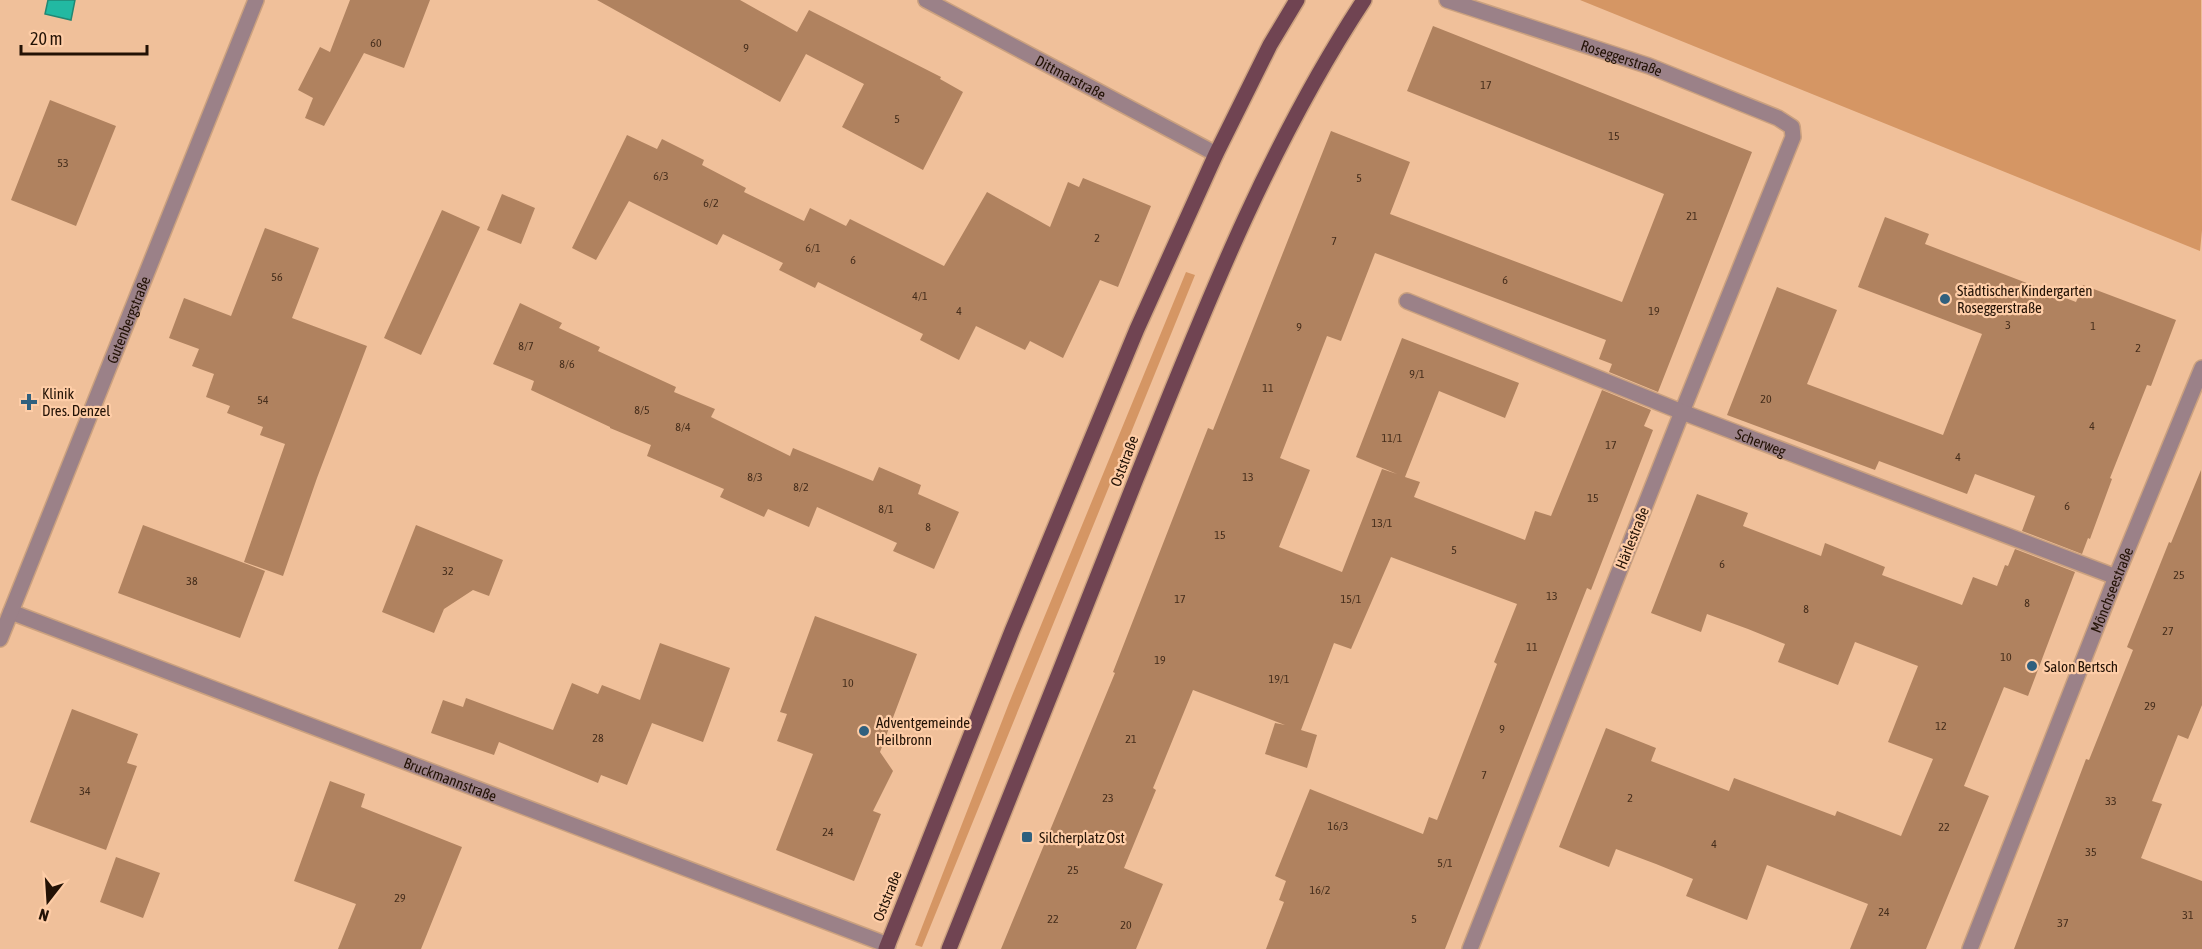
<svg xmlns="http://www.w3.org/2000/svg" width="2202" height="949" viewBox="0 0 2202 949" font-family="'Asap Condensed',sans-serif">
  <style>
    .green { fill: #d59664 }
    .water { fill: #22b9a2; stroke: #228773; stroke-width: 1.5 }
    .building { fill: #b0825f }
    .lines { fill: none; stroke-linecap: round; stroke-linejoin: round }
    .street-casing { stroke: #cba17f; stroke-width: 18 }
    .primary-casing { stroke: #cba17f; stroke-width: 18 }
    .street { stroke: #9b8188; stroke-width: 15 }
    .primary { stroke: #704452; stroke-width: 15 }
    .poi-dot { fill: #30607e; stroke: #fecda7; stroke-width: 2 }
    .labels { text-anchor: middle; dominant-baseline: central; stroke-width: 4.5; stroke-linejoin: round; paint-order: stroke }
    .number-label { font-size: 12px; fill: #462e1c }
    .street-label { font-size: 15px; fill: #231205; stroke: #fecda7 }
    .poi-label { font-size: 15px; fill: #231205; stroke: #fecda7; text-anchor: start }
  </style>
  <rect width="100%" height="100%" fill="#f0c09a"/>
  <!-- green -->
  <path class="green" d="M 1580,0 L 2201,0 L 2202,230 L 2200,251 Z
    M 1186,272 L 1195,275 L 922,947 L 915,945 L 1009,703 Z"/>
  <!-- water -->
  <path class="water" d="M 48,0 L 75,0 L 71,20 L 45,14 Z"/>
  <!-- building -->
  <path class="building" d="M 350,0 L 430,0 L 404,68 L 364,53 L 324,126 L 305,118 L 313,98 L 298,90 L 320,47 L 330,52 Z
    M 597,0 L 740,0 L 797,32 L 809,10 L 941,77 L 940,79 L 963,92 L 923,170 L 842,127 L 864,84 L 806,54 L 780,102 Z
    M 1433,26 L 1752,152 L 1658,392 L 1609,372 L 1612,364 L 1599,359 L 1606,340 L 1375,253 L 1341,341 L 1327,336 L 1280,458 L 1310,470 L 1279,547 L 1342,572 L 1382,469 L 1397,474 L 1356,457 L 1402,338 L 1519,383 L 1505,418 L 1439,391 L 1405,477 L 1420,482 L 1414,497 L 1525,540 L 1535,511 L 1551,516 L 1602,390 L 1651,410 L 1644,426 L 1653,430 L 1591,590 L 1587,588 L 1445,949 L 1266,949 L 1284,902 L 1279,900 L 1286,881 L 1275,876 L 1310,789 L 1423,834 L 1429,817 L 1437,820 L 1497,664 L 1494,662 L 1517,604 L 1391,557 L 1351,649 L 1334,643 L 1301,730 L 1317,735 L 1307,768 L 1265,754 L 1275,723 L 1285,725 L 1193,690 L 1153,788 L 1156,790 L 1124,868 L 1163,884 L 1136,949 L 1001,949 L 1115,673 L 1113,672 L 1208,428 L 1213,430 L 1331,131 L 1410,162 L 1390,214 L 1622,302 L 1664,194 L 1407,91 Z
    M 50,100 L 116,126 L 76,226 L 11,200 Z
    M 627,135 L 657,149 L 662,139 L 704,160 L 702,165 L 746,188 L 744,192 L 804,221 L 810,208 L 846,226 L 850,219 L 944,266 L 987,192 L 1050,227 L 1068,182 L 1079,187 L 1083,178 L 1151,206 L 1118,287 L 1100,280 L 1063,358 L 1030,341 L 1025,350 L 976,326 L 959,360 L 920,340 L 923,334 L 818,282 L 815,288 L 779,270 L 783,263 L 723,234 L 717,245 L 629,201 L 596,260 L 572,248 Z
    M 502,194 L 535,208 L 521,244 L 487,230 Z
    M 442,210 L 480,227 L 421,355 L 384,338 Z
    M 1885,217 L 1929,234 L 1925,244 L 2076,302 L 2083,285 L 2176,320 L 2151,386 L 2147,385 L 2110,478 L 2112,479 L 2090,539 L 2088,538 L 2082,554 L 2022,531 L 2035,496 L 1975,474 L 1967,494 L 1879,461 L 1875,470 L 1727,415 L 1777,287 L 1837,310 L 1807,384 L 1943,435 L 1982,334 L 1858,287 Z
    M 265,228 L 319,248 L 292,318 L 367,346 L 317,478 L 283,576 L 244,562 L 285,444 L 260,435 L 263,427 L 227,413 L 230,406 L 206,397 L 214,374 L 192,366 L 199,349 L 169,338 L 184,298 L 231,316 Z
    M 520,303 L 562,323 L 559,328 L 600,347 L 598,351 L 676,387 L 674,392 L 715,409 L 711,417 L 790,456 L 793,448 L 873,481 L 879,467 L 921,485 L 918,494 L 959,512 L 934,569 L 893,551 L 897,543 L 817,507 L 809,527 L 768,509 L 764,517 L 720,497 L 724,489 L 647,456 L 651,445 L 610,428 L 610,427 L 531,390 L 534,381 L 493,364 Z
    M 2201,470 L 2202,705 L 2188,739 L 2178,735 L 2152,801 L 2162,804 L 2141,858 L 2202,881 L 2202,949 L 2014,949 L 2086,759 L 2089,760 L 2133,650 L 2127,647 L 2169,542 L 2171,543 Z
    M 1697,494 L 1748,513 L 1743,526 L 1821,556 L 1825,543 L 1885,567 L 1882,575 L 1962,605 L 1973,577 L 1997,586 L 2005,565 L 2008,566 L 2015,549 L 2075,572 L 2028,696 L 2004,687 L 1964,786 L 1989,796 L 1926,949 L 1850,949 L 1868,904 L 1767,865 L 1747,920 L 1686,896 L 1693,879 L 1656,864 L 1616,849 L 1609,867 L 1559,847 L 1606,728 L 1656,748 L 1651,761 L 1729,791 L 1734,778 L 1835,816 L 1837,811 L 1901,836 L 1933,759 L 1888,742 L 1918,666 L 1855,642 L 1838,685 L 1778,662 L 1785,644 L 1748,629 L 1707,614 L 1701,632 L 1651,613 Z
    M 143,525 L 265,571 L 240,638 L 118,593 Z
    M 416,525 L 503,560 L 489,596 L 473,590 L 444,609 L 434,633 L 382,612 Z
    M 815,616 L 917,654 L 880,752 L 893,771 L 873,811 L 881,814 L 854,881 L 776,850 L 813,754 L 777,741 L 787,714 L 780,712 Z
    M 660,643 L 730,668 L 703,742 L 652,723 L 627,785 L 601,775 L 598,783 L 499,742 L 494,755 L 431,733 L 443,700 L 463,707 L 466,698 L 553,730 L 572,683 L 598,694 L 602,685 L 640,700 Z
    M 72,709 L 138,734 L 127,763 L 137,766 L 106,850 L 30,822 Z
    M 330,781 L 365,794 L 361,807 L 462,847 L 421,949 L 338,949 L 356,904 L 294,881 Z
    M 116,857 L 160,873 L 143,918 L 100,902 Z"/>
  <g class="lines">
    <!-- street casing -->
    <g class="street-casing">
      <g id="street">
        <path id="s1" d="M 926,0 L 1216,154"/>
        <path id="s2" d="M 1447,0 L 1649,66 L 1778,118 L 1792,127 L 1793,137 L 1682,412 L 1470,949"/>
        <path id="s3" d="M 1407,301 L 1682,412 L 2116,577"/>
        <path id="s4" d="M 11,612 L 888,945"/>
        <path id="s5" d="M 0,639 L 256,0"/>
        <path id="s6" d="M 1970,949 L 2116,577 L 2202,368"/>
      </g>
    </g>
    <!-- primary casing -->
    <g class="primary-casing">
      <path id="primary" d="M 886,949 L 1012,631 L 1137,329 L 1216,154 L 1270,45 L 1297,0
        M 949,949 C 1012,792 1074,636 1136,479 C 1202,315 1266,149 1364,0"/>
    </g>
    <!-- street -->
    <use href="#street" class="street"/>
    <!-- primary -->
    <use href="#primary" class="primary"/>
  </g>
  <!-- markers -->
  <g class="poi-dot">
    <circle cx="1945" cy="299" r="6"/>
    <path d="M26 393h6v6h6v6h-6v6h-6v-6h-6v-6h6z"/>
    <circle cx="2032" cy="666" r="6"/>
    <circle cx="864" cy="731" r="6"/>
    <rect x="1021" y="831" width="12" height="12" rx="3"/>
  </g>
  <g class="labels">
    <!-- number labels -->
    <g class="number-label">
      <text x="376" y="43">60</text>
      <text x="746" y="48">9</text>
      <text x="1486" y="85">17</text>
      <text x="897" y="119">5</text>
      <text x="1614" y="136">15</text>
      <text x="63" y="163">53</text>
      <text x="661" y="176">6/3</text>
      <text x="1359" y="178">5</text>
      <text x="711" y="203">6/2</text>
      <text x="1692" y="216">21</text>
      <text x="1097" y="238">2</text>
      <text x="1334" y="241">7</text>
      <text x="813" y="248">6/1</text>
      <text x="853" y="260">6</text>
      <text x="277" y="277">56</text>
      <text x="1505" y="280">6</text>
      <text x="920" y="296">4/1</text>
      <text x="959" y="311">4</text>
      <text x="1654" y="311">19</text>
      <text x="2008" y="325">3</text>
      <text x="2093" y="326">1</text>
      <text x="1299" y="327">9</text>
      <text x="526" y="346">8/7</text>
      <text x="2138" y="348">2</text>
      <text x="567" y="364">8/6</text>
      <text x="1417" y="374">9/1</text>
      <text x="1268" y="388">11</text>
      <text x="1766" y="399">20</text>
      <text x="263" y="400">54</text>
      <text x="642" y="410">8/5</text>
      <text x="2092" y="426">4</text>
      <text x="683" y="427">8/4</text>
      <text x="1392" y="438">11/1</text>
      <text x="1611" y="445">17</text>
      <text x="1958" y="457">4</text>
      <text x="755" y="477">8/3</text>
      <text x="1248" y="477">13</text>
      <text x="801" y="487">8/2</text>
      <text x="1593" y="498">15</text>
      <text x="2067" y="506">6</text>
      <text x="886" y="509">8/1</text>
      <text x="1382" y="523">13/1</text>
      <text x="928" y="527">8</text>
      <text x="1220" y="535">15</text>
      <text x="1454" y="550">5</text>
      <text x="1722" y="564">6</text>
      <text x="448" y="571">32</text>
      <text x="2179" y="575">25</text>
      <text x="192" y="581">38</text>
      <text x="1552" y="596">13</text>
      <text x="1180" y="599">17</text>
      <text x="1351" y="599">15/1</text>
      <text x="2027" y="603">8</text>
      <text x="1806" y="609">8</text>
      <text x="2168" y="631">27</text>
      <text x="1532" y="647">11</text>
      <text x="2006" y="657">10</text>
      <text x="1160" y="660">19</text>
      <text x="1279" y="679">19/1</text>
      <text x="848" y="683">10</text>
      <text x="2150" y="706">29</text>
      <text x="1941" y="726">12</text>
      <text x="1502" y="729">9</text>
      <text x="598" y="738">28</text>
      <text x="1131" y="739">21</text>
      <text x="1484" y="775">7</text>
      <text x="85" y="791">34</text>
      <text x="1108" y="798">23</text>
      <text x="1630" y="798">2</text>
      <text x="2111" y="801">33</text>
      <text x="1338" y="826">16/3</text>
      <text x="1944" y="827">22</text>
      <text x="828" y="832">24</text>
      <text x="1714" y="844">4</text>
      <text x="2091" y="852">35</text>
      <text x="1445" y="863">5/1</text>
      <text x="1073" y="870">25</text>
      <text x="1320" y="890">16/2</text>
      <text x="400" y="898">29</text>
      <text x="1884" y="912">24</text>
      <text x="2188" y="915">31</text>
      <text x="1053" y="919">22</text>
      <text x="1414" y="919">5</text>
      <text x="2063" y="923">37</text>
      <text x="1126" y="925">20</text>
    </g>
    <!-- street labels -->
    <g class="street-label">
      <text stroke="none"><textPath href="#s2" startOffset="184">Roseggerstraße</textPath></text>
      <text stroke="none"><textPath href="#s1" startOffset="164">Dittmarstraße</textPath></text>
      <text stroke="none"><textPath href="#s5" startOffset="344">Gutenbergstraße</textPath></text>
      <text stroke="none"><textPath href="#s3" startOffset="381">Scherweg</textPath></text>
      <text transform="translate(1124 461) rotate(-69)">Oststraße</text>
      <text transform="translate(1632 538) rotate(-68)">Härlestraße</text>
      <text stroke="none"><textPath href="#s6" startOffset="386">Mönchseestraße</textPath></text>
      <text stroke="none"><textPath href="#s4" startOffset="470">Bruckmannstraße</textPath></text>
      <text transform="translate(887 896) rotate(-68)">Oststraße</text>
    </g>
    <!-- poi labels -->
    <g class="poi-label">
      <text x="1957" y="290">Städtischer Kindergarten<tspan x="1957" dy="17">Roseggerstraße</tspan></text>
      <text x="42" y="393">Klinik<tspan x="42" dy="17">Dres. Denzel</tspan></text>
      <text x="2044" y="666">Salon Bertsch</text>
      <text x="876" y="722">Adventgemeinde<tspan x="876" dy="17">Heilbronn</tspan></text>
      <text x="1039" y="837">Silcherplatz Ost</text>
    </g>
  </g>
  <!-- north arrow -->
  <g transform="translate(48 901) rotate(197)" stroke="#fecda7" stroke-width="4.5" paint-order="stroke">
  <path d="M0-4.5L10 22L0 15L-10 22Z" fill="#231205"/>
  <text y="-9" font-size="16" font-weight="bold" text-anchor="middle" fill="#231205">N</text>
  </g>
  <!-- scale -->
  <path d="M21 45v9h126v-9" fill="none" stroke="#231205" stroke-width="3"/>
  <text x="30" y="45" font-size="18" fill="#231205" stroke="#fecda7" stroke-width="4.5" paint-order="stroke">20 m</text>
</svg>
